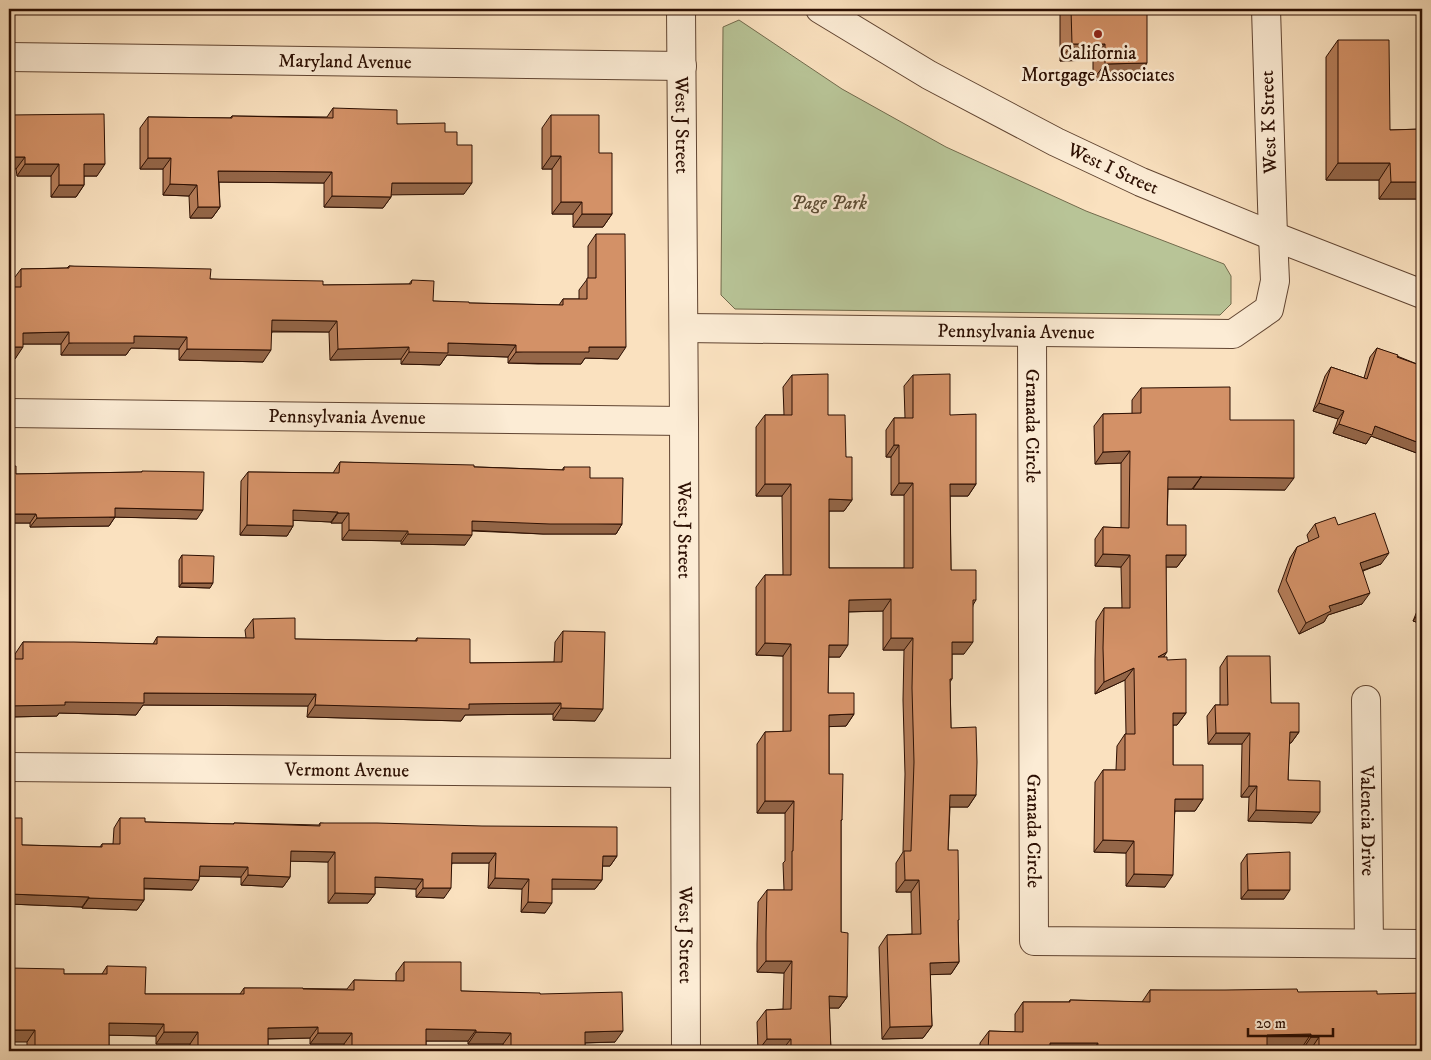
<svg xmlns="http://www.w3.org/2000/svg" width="1431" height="1060" viewBox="0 0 1431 1060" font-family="'IM FELL DW Pica',serif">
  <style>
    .green { fill: #b8c497; stroke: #726a4c }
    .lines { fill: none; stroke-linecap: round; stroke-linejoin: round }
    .minor-casing { stroke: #604431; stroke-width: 30 }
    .minor { stroke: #fcecd5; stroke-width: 28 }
    .wall { fill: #b57d59; stroke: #2c0f02 }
    .shaded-wall { fill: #946648; stroke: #2c0f02 }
    .building { fill: #d39167; stroke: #2c0f02 }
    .poi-dot { fill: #8f2418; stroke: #fcecd5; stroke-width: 2 }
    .labels { text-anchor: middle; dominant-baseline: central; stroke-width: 5; stroke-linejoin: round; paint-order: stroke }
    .poi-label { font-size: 19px; fill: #2c0f02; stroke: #fcecd5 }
    .street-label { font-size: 19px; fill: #2c0f02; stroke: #fcecd5 }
    .park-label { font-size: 19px; font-style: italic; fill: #5d4e36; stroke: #fcecd5 }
  </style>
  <rect width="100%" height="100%" fill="#fae1bf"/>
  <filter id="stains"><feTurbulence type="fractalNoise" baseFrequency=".004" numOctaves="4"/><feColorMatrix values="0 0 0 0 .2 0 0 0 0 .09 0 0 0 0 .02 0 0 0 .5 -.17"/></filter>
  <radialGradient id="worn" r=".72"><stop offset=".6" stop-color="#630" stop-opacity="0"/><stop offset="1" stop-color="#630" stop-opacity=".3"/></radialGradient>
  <!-- green -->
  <path class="green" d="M 739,20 L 842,89 L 946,147 L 1086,211 L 1224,264 L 1231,276 L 1231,304 L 1220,315 L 735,309 L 721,295 L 723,27 Z"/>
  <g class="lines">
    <!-- minor casing -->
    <g class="minor-casing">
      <g id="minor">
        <path id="s1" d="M 681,9 L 684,421 L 686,1051"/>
        <path id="s2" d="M 820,9 L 929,75 L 1056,142 L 1141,182 L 1273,236 L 1422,294"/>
        <path id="s3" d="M 9,57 L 682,66"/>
        <path id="s4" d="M 684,328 L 1233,334 L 1269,309 L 1275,281 L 1273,236 L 1266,9"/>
        <path id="s5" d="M 1032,332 L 1034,941 L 1422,944"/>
        <path id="s6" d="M 9,413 L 684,421"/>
        <path id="s7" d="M 1366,700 L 1369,943"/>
        <path id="s8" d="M 9,767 L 685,773"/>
      </g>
    </g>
    <!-- minor -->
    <use href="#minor" class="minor"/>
  </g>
  <!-- wall -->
  <path class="wall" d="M 1060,9 L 1147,9 L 1136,80 L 1093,80 L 1093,60 L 1060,61 Z
    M 1422,14 L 1422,74 L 1419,74 L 1419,19 Z
    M 1338,40 L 1390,130 L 1422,129 L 1422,199 L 1379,199 L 1379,180 L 1326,180 L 1326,57 Z
    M 333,108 L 397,124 L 445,132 L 457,145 L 464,194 L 391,194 L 391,197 L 383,208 L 324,207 L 324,183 L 219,182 L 220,207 L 212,218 L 190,218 L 189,196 L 163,195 L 163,169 L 140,169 L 140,128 L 148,117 L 230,118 L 232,116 L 327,117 Z
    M 9,115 L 97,176 L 84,176 L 84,185 L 76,197 L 51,197 L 51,176 L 17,176 L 16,169 Z
    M 551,115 L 599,153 L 612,214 L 603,227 L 573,227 L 573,214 L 552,214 L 552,169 L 542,169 L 542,128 Z
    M 596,234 L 618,359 L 585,358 L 581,364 L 538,364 L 508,363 L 508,357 L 447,355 L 440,365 L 401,364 L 401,359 L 330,360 L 329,332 L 272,332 L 263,362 L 179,360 L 179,349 L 131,348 L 126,355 L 61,355 L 61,344 L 23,344 L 15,359 L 9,359 L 9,287 L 12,287 L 12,281 L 21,269 L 67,268 L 69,266 L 210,279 L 323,285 L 409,284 L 412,280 L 433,301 L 469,303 L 559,305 L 563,299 L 579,299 L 579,290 L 588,278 L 588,246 Z
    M 1377,348 L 1422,366 L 1422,455 L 1371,436 L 1366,444 L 1333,433 L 1338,419 L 1313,411 L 1325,376 L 1331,367 L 1364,378 L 1370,357 Z
    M 792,375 L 828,415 L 846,457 L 852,500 L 844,511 L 829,511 L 829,568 L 904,568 L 904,495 L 891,495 L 891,457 L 886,457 L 886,430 L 894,418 L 905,418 L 904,386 L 913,375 L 950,415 L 976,484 L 968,496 L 950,496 L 951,570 L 976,600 L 973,605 L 964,654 L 952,654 L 952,679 L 950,682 L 951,728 L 976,795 L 968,807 L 950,807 L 948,850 L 958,922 L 959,962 L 951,974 L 930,974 L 932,1026 L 923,1038 L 882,1039 L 879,947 L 887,935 L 912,934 L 911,892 L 896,892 L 896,863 L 903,852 L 905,774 L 903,700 L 904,650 L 883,650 L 883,611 L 848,612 L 840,657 L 828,657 L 828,693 L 854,714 L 846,726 L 829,726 L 829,774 L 842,820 L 841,821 L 841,932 L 847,997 L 839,1008 L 829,1008 L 831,1051 L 782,1051 L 782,1050 L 758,1051 L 757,1022 L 766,1010 L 783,1009 L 784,973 L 757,972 L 757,944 L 758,902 L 767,890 L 784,890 L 783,863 L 785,861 L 785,813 L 757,813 L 757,744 L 765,732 L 783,732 L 783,656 L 756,655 L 756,587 L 765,575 L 783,575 L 782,496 L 756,496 L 756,427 L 765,415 L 784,415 L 783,387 Z
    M 1141,388 L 1230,420 L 1285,490 L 1168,489 L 1167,525 L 1186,555 L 1177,567 L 1166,567 L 1164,657 L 1167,660 L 1186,713 L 1177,725 L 1173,725 L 1173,765 L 1203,799 L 1195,811 L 1175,811 L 1165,887 L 1126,886 L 1126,853 L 1094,852 L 1095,782 L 1103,770 L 1116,770 L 1117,746 L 1125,734 L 1126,734 L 1125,680 L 1095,694 L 1095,660 L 1096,621 L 1104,608 L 1122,608 L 1121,567 L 1095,566 L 1095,539 L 1103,527 L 1121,528 L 1121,463 L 1095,464 L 1094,426 L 1103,414 L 1132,414 L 1132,400 Z
    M 340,462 L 562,470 L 564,467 L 590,478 L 622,524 L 616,534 L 543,534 L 472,531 L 465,545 L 401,544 L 401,541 L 342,540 L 342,523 L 331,523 L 331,522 L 293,520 L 293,526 L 287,536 L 240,535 L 241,481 L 248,472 L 333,473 Z
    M 9,466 L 16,474 L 142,472 L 142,471 L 197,519 L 115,517 L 109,526 L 30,527 L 30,523 L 9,523 Z
    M 1315,524 L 1338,525 L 1381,564 L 1363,571 L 1362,604 L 1328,615 L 1324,622 L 1299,634 L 1278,591 L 1290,558 L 1297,547 L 1309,542 L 1307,535 Z
    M 182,555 L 210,588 L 179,587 L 179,560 Z
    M 1422,599 L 1422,624 L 1413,621 Z
    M 253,619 L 295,639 L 415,641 L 417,638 L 470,663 L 554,662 L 555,642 L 563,631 L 595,721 L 553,720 L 553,714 L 465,715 L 461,721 L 307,717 L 308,706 L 143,705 L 136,715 L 59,713 L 57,716 L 9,717 L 9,659 L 15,659 L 15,654 L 23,642 L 153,644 L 157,637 L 246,638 L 245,630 Z
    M 1227,656 L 1299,732 L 1291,743 L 1289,743 L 1288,780 L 1312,823 L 1248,821 L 1249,797 L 1241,797 L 1242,744 L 1208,744 L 1207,716 L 1215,705 L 1220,705 L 1220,667 Z
    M 9,818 L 22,845 L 100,847 L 102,844 L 113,844 L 114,828 L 120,818 L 145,822 L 233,824 L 234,823 L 319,825 L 320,823 L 617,856 L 610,866 L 602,866 L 602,880 L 595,889 L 552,889 L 545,913 L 521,912 L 522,889 L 488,888 L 489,863 L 452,863 L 444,898 L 416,897 L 416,889 L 375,887 L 375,894 L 368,903 L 328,903 L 328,862 L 290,861 L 290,877 L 283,887 L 241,885 L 241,877 L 200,876 L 192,890 L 144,889 L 144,900 L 137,910 L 82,908 L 82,907 L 9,904 Z
    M 1247,854 L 1284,899 L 1241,899 L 1241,863 Z
    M 404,962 L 461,991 L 540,994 L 615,1042 L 585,1043 L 585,1051 L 503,1051 L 503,1044 L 468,1044 L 468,1041 L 426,1041 L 426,1051 L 344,1051 L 344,1044 L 310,1044 L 310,1038 L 268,1039 L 268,1051 L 190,1051 L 190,1044 L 156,1044 L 156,1036 L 109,1035 L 109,1051 L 27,1051 L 27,1042 L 64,974 L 102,974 L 107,966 L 145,994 L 240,994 L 244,988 L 347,989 L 354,980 L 396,981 L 396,973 Z
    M 1150,990 L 1377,994 L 1422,1051 L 1311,1051 L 1311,1049 L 1303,1049 L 1303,1046 L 1267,1047 L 1267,1051 L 980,1051 L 980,1043 L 989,1031 L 1015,1032 L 1015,1014 L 1023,1002 L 1069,1002 L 1070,1000 L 1142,1002 Z"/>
  <!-- shaded-wall -->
  <path class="shaded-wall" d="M 1072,44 L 1105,44 L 1093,60 L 1060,61 Z
    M 1147,63 L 1136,80 L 1093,80 L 1105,64 Z
    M 551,156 L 561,156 L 552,169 L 542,169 Z
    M 9,157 L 25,157 L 16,169 L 9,169 Z
    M 148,158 L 171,158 L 163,169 L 140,169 Z
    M 1338,163 L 1390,163 L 1379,180 L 1326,180 Z
    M 25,164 L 59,164 L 51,176 L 17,176 Z
    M 84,164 L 105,164 L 97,176 L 76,176 Z
    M 218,171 L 332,172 L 324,183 L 211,182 Z
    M 1391,182 L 1422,182 L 1422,199 L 1379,199 Z
    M 392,183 L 472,183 L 464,194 L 384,195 Z
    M 170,184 L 197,185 L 189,196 L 163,195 Z
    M 59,185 L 84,185 L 76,197 L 51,197 Z
    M 332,196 L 391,197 L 383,208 L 324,207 Z
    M 561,202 L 582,202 L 573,214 L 552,214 Z
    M 198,207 L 220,207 L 212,218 L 190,218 Z
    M 582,214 L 612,214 L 603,227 L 573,227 Z
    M 272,320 L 337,321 L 329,332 L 264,331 Z
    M 69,332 L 61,344 L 15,344 L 23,333 Z
    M 134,336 L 187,337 L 179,349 L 131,348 L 126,355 L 61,355 L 69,343 Z
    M 448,343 L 516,345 L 508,357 L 447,355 L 440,365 L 401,364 L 409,352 Z
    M 9,347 L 23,347 L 15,359 L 9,359 Z
    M 409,347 L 401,359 L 330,360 L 338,349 Z
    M 589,347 L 626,347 L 618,359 L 585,358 L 581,364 L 508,363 L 516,352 Z
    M 187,349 L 271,350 L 263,362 L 179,360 Z
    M 1319,403 L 1344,411 L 1338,419 L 1313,411 Z
    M 1339,424 L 1375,426 L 1422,444 L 1422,455 L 1371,436 L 1366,444 L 1333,433 Z
    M 894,445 L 899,445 L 891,457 L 886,457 Z
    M 1130,451 L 1121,463 L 1095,464 L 1103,452 Z
    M 1168,477 L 1201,477 L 1192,489 L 1159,489 Z
    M 1201,477 L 1294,478 L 1285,490 L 1193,489 Z
    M 899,483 L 913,483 L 904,495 L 891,495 Z
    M 765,484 L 791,484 L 782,496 L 756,496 Z
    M 950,484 L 976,484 L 968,496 L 942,496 Z
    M 829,499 L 852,500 L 844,511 L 821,511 Z
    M 115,508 L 203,510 L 197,519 L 109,517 Z
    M 293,510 L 338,512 L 331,522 L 287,520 Z
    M 338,513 L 349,513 L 342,523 L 331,523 Z
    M 9,514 L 36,514 L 30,523 L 9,523 Z
    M 115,517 L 109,526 L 30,527 L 37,518 Z
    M 472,521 L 622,524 L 616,534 L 543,534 L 466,530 Z
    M 247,525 L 293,526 L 287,536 L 240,535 Z
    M 349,530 L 408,531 L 401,541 L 342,540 Z
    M 408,534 L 472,535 L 465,545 L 401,544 Z
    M 1389,553 L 1381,564 L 1352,574 L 1360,563 Z
    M 1103,554 L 1130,555 L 1121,567 L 1095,566 Z
    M 1166,555 L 1186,555 L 1177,567 L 1158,567 Z
    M 182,583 L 213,583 L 210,588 L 179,587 Z
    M 1370,593 L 1362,604 L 1328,615 L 1324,622 L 1299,634 L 1306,623 L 1329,606 Z
    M 891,599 L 883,611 L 840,612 L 849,600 Z
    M 1422,608 L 1422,624 L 1413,621 Z
    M 891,638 L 913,638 L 904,650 L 883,650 Z
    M 952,642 L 973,642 L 964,654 L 944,654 Z
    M 765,643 L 791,644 L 783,656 L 756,655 Z
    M 829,645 L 848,645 L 840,657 L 820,657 Z
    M 1167,652 L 1159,664 L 1158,657 Z
    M 1134,668 L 1125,680 L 1095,694 L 1104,682 Z
    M 144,693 L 316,694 L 308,706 L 143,705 L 136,715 L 59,713 L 57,716 L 9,717 L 9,706 L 65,702 Z
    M 561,703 L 553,714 L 465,715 L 461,721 L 307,717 L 315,705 Z
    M 561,708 L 603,709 L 595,721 L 553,720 Z
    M 1173,713 L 1186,713 L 1177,725 L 1165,725 Z
    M 854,714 L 846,726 L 820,727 L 829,715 Z
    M 1290,732 L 1299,732 L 1291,743 L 1282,743 Z
    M 1216,733 L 1250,733 L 1242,744 L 1208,744 Z
    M 1249,786 L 1257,786 L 1249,797 L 1241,797 Z
    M 950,795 L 976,795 L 968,807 L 942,807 Z
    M 1175,799 L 1203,799 L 1195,811 L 1167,811 Z
    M 765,801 L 794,801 L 785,813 L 757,813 Z
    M 1256,810 L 1320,812 L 1312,823 L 1248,821 Z
    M 1103,840 L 1134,841 L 1126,853 L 1094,852 Z
    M 291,851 L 335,852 L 328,862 L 284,861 Z
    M 452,853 L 496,853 L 489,863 L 445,863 Z
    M 603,856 L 617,856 L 610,866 L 596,866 Z
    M 200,866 L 248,867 L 241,877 L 193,876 Z
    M 1134,874 L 1173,875 L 1165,887 L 1126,886 Z
    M 248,875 L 290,877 L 283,887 L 241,885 Z
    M 375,877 L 423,879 L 416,889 L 368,887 Z
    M 144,878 L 199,880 L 192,890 L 137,888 Z
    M 495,878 L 529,879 L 522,889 L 488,888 Z
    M 552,879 L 602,880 L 595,889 L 545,889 Z
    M 905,880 L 919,880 L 911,892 L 896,892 Z
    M 423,888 L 451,888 L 444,898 L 416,897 Z
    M 1248,890 L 1290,890 L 1284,899 L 1241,899 Z
    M 335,893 L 375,894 L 368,903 L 328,903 Z
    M 9,894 L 89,897 L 82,907 L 9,904 Z
    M 89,898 L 144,900 L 137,910 L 82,908 Z
    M 528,902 L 552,903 L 545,913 L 521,912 Z
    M 766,961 L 792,961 L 784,973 L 757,972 Z
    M 959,962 L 951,974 L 921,975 L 930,963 Z
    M 829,996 L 847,997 L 839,1008 L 821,1008 Z
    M 109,1023 L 164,1024 L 156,1036 L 101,1035 Z
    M 932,1026 L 923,1038 L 882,1039 L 890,1027 Z
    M 318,1027 L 310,1038 L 260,1039 L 268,1028 Z
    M 426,1029 L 476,1030 L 468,1041 L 418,1041 Z
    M 9,1030 L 35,1030 L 27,1042 L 9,1042 Z
    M 623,1031 L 615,1042 L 577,1043 L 585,1032 Z
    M 164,1032 L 198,1032 L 190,1044 L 156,1044 Z
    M 476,1032 L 511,1033 L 503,1044 L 468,1044 Z
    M 318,1033 L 352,1033 L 344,1044 L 310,1044 Z
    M 1311,1034 L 1303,1046 L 1258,1047 L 1267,1035 Z
    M 1311,1037 L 1319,1037 L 1311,1049 L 1303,1049 Z
    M 767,1039 L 791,1039 L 782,1050 L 758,1051 Z
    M 1050,1043 L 1098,1043 L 1092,1051 L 1044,1051 Z"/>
  <!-- building -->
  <path class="building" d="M 1071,9 L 1147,9 L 1147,63 L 1105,64 L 1105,44 L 1072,44 Z
    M 1338,40 L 1389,40 L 1390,130 L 1422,129 L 1422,182 L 1391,182 L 1390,163 L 1338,163 Z
    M 333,108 L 397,110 L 397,124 L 445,123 L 445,132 L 457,132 L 457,145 L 472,145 L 472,183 L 392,183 L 391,197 L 332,196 L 332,172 L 218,171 L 220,207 L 198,207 L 197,185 L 170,184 L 171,158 L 148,158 L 148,117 L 232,118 L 232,116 L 333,118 Z
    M 104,114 L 105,164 L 84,164 L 84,185 L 59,185 L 59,164 L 25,164 L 25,157 L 9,157 L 9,115 Z
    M 551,115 L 599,115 L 599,153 L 612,153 L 612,214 L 582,214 L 582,202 L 561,202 L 561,156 L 551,156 Z
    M 596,234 L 625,234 L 626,347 L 589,347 L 589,352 L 516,352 L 516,345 L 448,343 L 448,353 L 409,352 L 409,347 L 338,349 L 337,321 L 272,320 L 271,350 L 187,349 L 187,337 L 134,336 L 134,343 L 69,343 L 69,332 L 23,333 L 23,347 L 9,347 L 9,287 L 21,287 L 21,269 L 69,268 L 69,266 L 211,269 L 210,279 L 323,281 L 323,285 L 411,284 L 412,280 L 434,281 L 433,301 L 469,302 L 469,303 L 563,305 L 563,299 L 587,299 L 587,278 L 596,278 Z
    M 1377,348 L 1398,355 L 1397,357 L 1422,366 L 1422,444 L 1375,426 L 1372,435 L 1339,424 L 1344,411 L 1319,403 L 1331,367 L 1367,379 Z
    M 828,374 L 828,415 L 845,415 L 846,457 L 852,457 L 852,500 L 829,499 L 829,568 L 913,568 L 913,483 L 899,483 L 899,445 L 894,445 L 894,418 L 913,418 L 913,375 L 950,374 L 950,415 L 976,414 L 976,484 L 950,484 L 951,570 L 976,570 L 976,600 L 973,600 L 973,642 L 952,642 L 952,679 L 950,679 L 951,728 L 976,727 L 977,762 L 976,795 L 950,795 L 948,850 L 958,850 L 959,920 L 958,920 L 959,962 L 930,963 L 932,1026 L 890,1027 L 887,935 L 921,934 L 919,880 L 905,880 L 904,851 L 911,851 L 914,762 L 912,688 L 913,638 L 891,638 L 891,599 L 849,600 L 848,645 L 829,645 L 828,693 L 854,693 L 854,714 L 829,715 L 829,774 L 843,774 L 842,820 L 841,820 L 841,932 L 848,933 L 847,997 L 829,996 L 831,1051 L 791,1051 L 791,1039 L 767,1039 L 766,1010 L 791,1009 L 792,961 L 766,961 L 766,932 L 767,890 L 792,890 L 792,851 L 793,851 L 794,801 L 765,801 L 765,732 L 791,731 L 791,644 L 765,643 L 765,575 L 791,575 L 791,484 L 765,484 L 765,415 L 792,415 L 792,375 Z
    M 1230,387 L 1230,420 L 1294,420 L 1294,478 L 1201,477 L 1201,476 L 1201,477 L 1168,477 L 1167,525 L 1186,525 L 1186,555 L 1166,555 L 1167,652 L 1158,657 L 1167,657 L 1167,660 L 1186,659 L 1186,713 L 1173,713 L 1173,765 L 1203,765 L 1203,799 L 1175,799 L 1173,875 L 1134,874 L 1134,841 L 1103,840 L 1103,770 L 1125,770 L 1125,734 L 1135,734 L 1134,668 L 1104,682 L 1103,648 L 1104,608 L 1130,608 L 1130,555 L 1103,554 L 1103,527 L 1129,528 L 1130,451 L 1103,452 L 1103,414 L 1141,413 L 1141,388 Z
    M 340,462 L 474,465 L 474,467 L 564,470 L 564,467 L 590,467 L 590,478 L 623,478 L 622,524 L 550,524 L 472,521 L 472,535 L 408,534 L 408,531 L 349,530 L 349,513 L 338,513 L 338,512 L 293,510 L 293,526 L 247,525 L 248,472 L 339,473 Z
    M 9,466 L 16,466 L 16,474 L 142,472 L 142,471 L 204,472 L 203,510 L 115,508 L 115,517 L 37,518 L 36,514 L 9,514 Z
    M 1375,513 L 1389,553 L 1360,563 L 1370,593 L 1329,606 L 1331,611 L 1306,623 L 1286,580 L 1297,547 L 1319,537 L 1315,524 L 1335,517 L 1338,525 Z
    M 182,555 L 214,556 L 213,583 L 182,583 Z
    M 295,618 L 295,639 L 417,641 L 417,638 L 470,639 L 470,663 L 562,662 L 563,631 L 605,632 L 603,709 L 561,708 L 561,703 L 469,704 L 469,709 L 315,705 L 316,694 L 144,693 L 144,703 L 65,702 L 65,705 L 9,706 L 9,659 L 23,659 L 23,642 L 74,642 L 157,644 L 157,637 L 254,638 L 253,619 Z
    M 1227,656 L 1270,656 L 1271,703 L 1299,703 L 1299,732 L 1290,732 L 1288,780 L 1320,781 L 1320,812 L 1256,810 L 1257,786 L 1249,786 L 1250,733 L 1216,733 L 1215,705 L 1228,705 Z
    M 9,818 L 22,818 L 22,845 L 102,847 L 102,844 L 120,844 L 120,818 L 145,818 L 145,822 L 234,824 L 234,823 L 320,826 L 320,823 L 377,823 L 482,826 L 617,827 L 617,856 L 603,856 L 602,880 L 552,879 L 552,903 L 528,902 L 529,879 L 495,878 L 496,853 L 452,853 L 451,888 L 423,888 L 423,879 L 375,877 L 375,894 L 335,893 L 335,852 L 291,851 L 290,877 L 248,875 L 248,867 L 200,866 L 199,880 L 144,878 L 144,900 L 89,898 L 89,897 L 9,894 Z
    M 1290,852 L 1290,890 L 1248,890 L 1247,854 Z
    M 404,962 L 461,962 L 461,991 L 540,993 L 540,994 L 622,992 L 623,1031 L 585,1032 L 585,1051 L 511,1051 L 511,1033 L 476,1032 L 476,1030 L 426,1029 L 426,1051 L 352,1051 L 352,1033 L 318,1033 L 318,1027 L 268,1028 L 268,1051 L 198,1051 L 198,1032 L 164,1032 L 164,1024 L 109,1023 L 109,1051 L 35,1051 L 35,1030 L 9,1030 L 9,968 L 64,969 L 64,974 L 107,974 L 107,966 L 146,967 L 145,994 L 244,994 L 244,988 L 303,988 L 303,989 L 354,990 L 354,980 L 404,981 Z
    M 1297,989 L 1298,992 L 1377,991 L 1377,994 L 1422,993 L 1422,1051 L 1319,1051 L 1319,1037 L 1311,1037 L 1311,1034 L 1267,1035 L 1267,1051 L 1097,1051 L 1098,1043 L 1050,1043 L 1050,1051 L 988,1051 L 989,1031 L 1023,1032 L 1023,1002 L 1070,1002 L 1070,1000 L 1150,1002 L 1150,990 L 1225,990 Z"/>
  <!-- markers -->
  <circle class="poi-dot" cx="1098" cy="34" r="5"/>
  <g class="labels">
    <!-- poi labels -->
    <g class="poi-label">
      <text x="1098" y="53">California<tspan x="1098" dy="22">Mortgage Associates</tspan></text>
    </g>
    <!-- street labels -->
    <g class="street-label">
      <text stroke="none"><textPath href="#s3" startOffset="336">Maryland Avenue</textPath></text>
      <text transform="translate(1269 122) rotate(-92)">West K Street</text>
      <text stroke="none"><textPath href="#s1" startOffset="116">West J Street</textPath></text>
      <text stroke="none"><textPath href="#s2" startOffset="334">West I Street</textPath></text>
      <text stroke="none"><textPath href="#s4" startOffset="332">Pennsylvania Avenue</textPath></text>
      <text stroke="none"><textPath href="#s6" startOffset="338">Pennsylvania Avenue</textPath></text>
      <text stroke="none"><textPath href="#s5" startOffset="94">Granada Circle</textPath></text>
      <text stroke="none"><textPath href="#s1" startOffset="521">West J Street</textPath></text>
      <text stroke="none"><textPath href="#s8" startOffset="338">Vermont Avenue</textPath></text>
      <text stroke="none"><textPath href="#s7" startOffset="121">Valencia Drive</textPath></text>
      <text stroke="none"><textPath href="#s5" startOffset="499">Granada Circle</textPath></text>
      <text stroke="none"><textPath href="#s1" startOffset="926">West J Street</textPath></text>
    </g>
    <!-- park labels -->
    <g class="park-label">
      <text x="829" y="203">Page Park</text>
    </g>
  </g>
  <!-- margin -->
  <rect width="1431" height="1060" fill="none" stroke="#fae1bf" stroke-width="30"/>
  <rect x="10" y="10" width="1411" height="1040" fill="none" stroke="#2c0f02" stroke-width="2.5"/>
  <rect x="15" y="15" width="1401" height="1030" fill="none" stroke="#2c0f02"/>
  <!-- scale -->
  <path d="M1248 1028v8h85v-8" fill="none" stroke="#2c0f02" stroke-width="2.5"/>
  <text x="1256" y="1028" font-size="15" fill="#2c0f02" stroke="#fcecd5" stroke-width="4" paint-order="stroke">20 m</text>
  <rect width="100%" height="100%" filter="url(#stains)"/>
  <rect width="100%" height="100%" fill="url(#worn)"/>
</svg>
